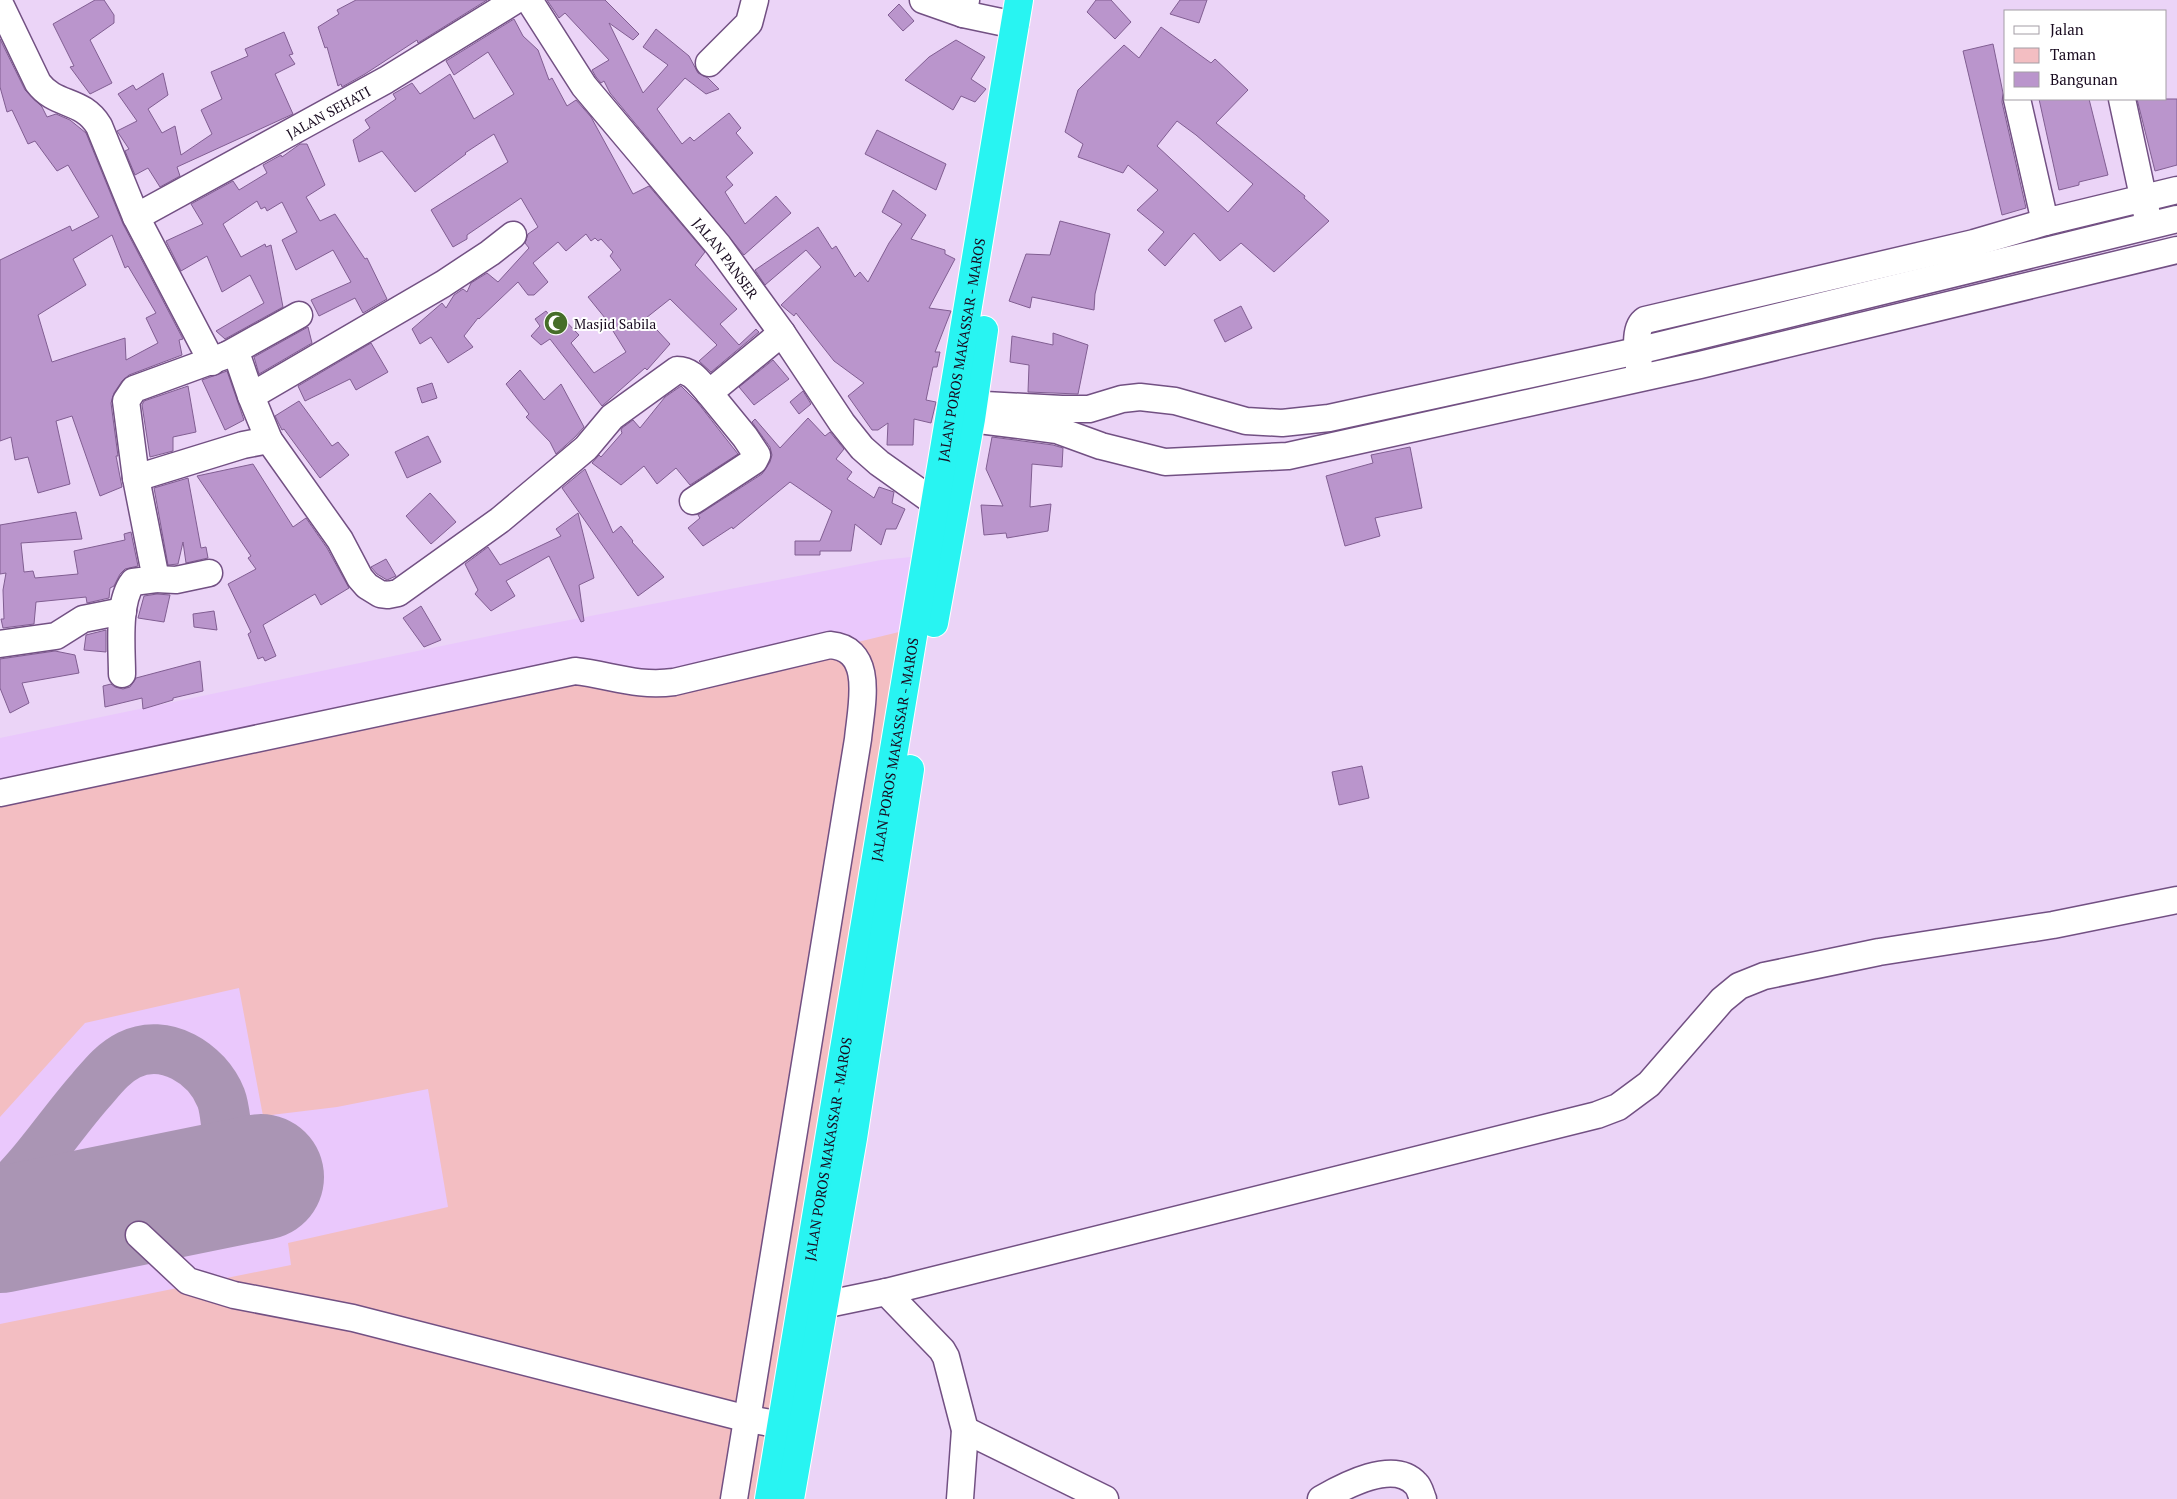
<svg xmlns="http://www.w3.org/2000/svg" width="2177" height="1499" viewBox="0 0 2177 1499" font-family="'PT Serif',serif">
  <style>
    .built { fill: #eac8fc }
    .green { fill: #f3bec2 }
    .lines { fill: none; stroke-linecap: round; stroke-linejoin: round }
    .taxiway { stroke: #aa95b4; stroke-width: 50 }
    .runway { stroke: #aa95b4; stroke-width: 126 }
    .building { fill: #ba95cc; stroke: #815e92; fill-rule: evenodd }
    .minor-casing { stroke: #725083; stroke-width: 29 }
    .highway-casing { stroke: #fff; stroke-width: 30 }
    .minor { stroke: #fff; stroke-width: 26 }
    .highway { stroke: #28f4f2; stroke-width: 28 }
    .labels { text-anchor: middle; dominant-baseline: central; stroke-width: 4; stroke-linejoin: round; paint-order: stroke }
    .street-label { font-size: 14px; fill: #180a1f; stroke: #fff }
    .poi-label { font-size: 14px; fill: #180a1f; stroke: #fff; text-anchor: start }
  </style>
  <rect width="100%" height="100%" fill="#ebd4f7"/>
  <!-- built -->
  <path class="built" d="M 911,557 L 755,1499 L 0,1499 L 0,738 L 523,629 L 881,560 Z"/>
  <!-- green -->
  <path class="green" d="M 899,632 L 754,1499 L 0,1499 L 0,1324 L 291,1265 L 288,1243 L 448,1207 L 428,1089 L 337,1107 L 263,1116 L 239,988 L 85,1023 L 0,1117 L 0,799 L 579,673 L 669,688 Z"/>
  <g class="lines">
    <!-- taxiway -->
    <path class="taxiway" d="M 0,1197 C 35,1166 60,1125 91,1090 C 103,1076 113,1063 129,1055 C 165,1037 207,1063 221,1098 C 224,1106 225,1116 226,1124 C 227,1134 230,1145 230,1154 C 231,1181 217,1216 191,1228 C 180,1233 166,1233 154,1234 C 120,1237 89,1232 58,1218"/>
    <!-- runway -->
    <path class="runway" d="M 0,1230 L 261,1177"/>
  </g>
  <!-- building -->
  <path class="building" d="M 95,0 L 104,0 L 114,15 L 114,23 L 90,40 L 112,83 L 90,94 L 70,67 L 74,66 L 53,24 Z
    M 356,0 L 487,0 L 418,43 L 417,40 L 365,74 L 342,87 L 341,84 L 338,86 L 327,47 L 325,48 L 318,27 L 339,14 L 337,10 Z
    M 547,0 L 605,0 L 639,34 L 633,40 L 609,23 L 643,93 L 668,65 L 643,47 L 656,29 L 689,56 L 698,73 L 708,78 L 719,89 L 706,94 L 685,78 L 657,109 L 682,144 L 690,137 L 694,141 L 729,113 L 741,128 L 736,133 L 753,153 L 726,177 L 733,185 L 725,192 L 745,224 L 776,196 L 791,213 L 744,255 L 610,93 L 604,81 L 601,83 L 596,77 L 592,70 L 609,60 L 565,13 L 559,18 Z
    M 1096,0 L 1111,0 L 1131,22 L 1115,39 L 1087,12 Z
    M 1180,0 L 1207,0 L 1199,23 L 1170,14 Z
    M 899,4 L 914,21 L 903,31 L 888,15 Z
    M 514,19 L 523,36 L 538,50 L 549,80 L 552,78 L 567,106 L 576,100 L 591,117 L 633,194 L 649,186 L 705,252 L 695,265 L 737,309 L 720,324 L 739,345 L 756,329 L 759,332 L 711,372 L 699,361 L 717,345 L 670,299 L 646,318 L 670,344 L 647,370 L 645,368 L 602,406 L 550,339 L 541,345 L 531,336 L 540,326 L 535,319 L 546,311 L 550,316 L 556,311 L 579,335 L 571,343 L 594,373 L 626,352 L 605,318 L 588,297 L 621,270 L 610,256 L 613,252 L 601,239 L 598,241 L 595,238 L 591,241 L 586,234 L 566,251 L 558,242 L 533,263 L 548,282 L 534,295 L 528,295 L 518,282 L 479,319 L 478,318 L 464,336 L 473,347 L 448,363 L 431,337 L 420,344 L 412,329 L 442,303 L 446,308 L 454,295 L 463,289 L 467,292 L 471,283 L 487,273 L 498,282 L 529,248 L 525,243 L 528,234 L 538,227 L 521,198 L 467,235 L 467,239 L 453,247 L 431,210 L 508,162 L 494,134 L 465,153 L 466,154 L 415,192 L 382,151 L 359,162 L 353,140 L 370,128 L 365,120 L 396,99 L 393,94 L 412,83 L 420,94 L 450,74 L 474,119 L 514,94 L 488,52 L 454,75 L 446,61 Z
    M 1161,27 L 1211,63 L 1215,59 L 1248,90 L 1216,123 L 1305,196 L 1304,198 L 1329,221 L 1274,272 L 1241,243 L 1220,261 L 1194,233 L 1165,266 L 1148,250 L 1164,232 L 1137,210 L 1158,190 L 1128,165 L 1123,173 L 1078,157 L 1083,144 L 1065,132 L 1078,90 L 1124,45 L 1139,58 ZM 1177,121 L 1196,135 L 1253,184 L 1228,212 L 1157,146 Z
    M 284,32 L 293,54 L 289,55 L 295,64 L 275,74 L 293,114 L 177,167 L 180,176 L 160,187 L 148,168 L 135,175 L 125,151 L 129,149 L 117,131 L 137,121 L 118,94 L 133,85 L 136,90 L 163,73 L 168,95 L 148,109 L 162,133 L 175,126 L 181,155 L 212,134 L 201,110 L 222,99 L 211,72 L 248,56 L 245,49 Z
    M 0,39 L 25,90 L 42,107 L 47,117 L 56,114 L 70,120 L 86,133 L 123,224 L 183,339 L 179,340 L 182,355 L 129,375 L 122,381 L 114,393 L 111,403 L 118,456 L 116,456 L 122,487 L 100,496 L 72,416 L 56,421 L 70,484 L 38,493 L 28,457 L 15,460 L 11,437 L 0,441 L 0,260 L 70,226 L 72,231 L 99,217 L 68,165 L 57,171 L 35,141 L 28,144 L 12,110 L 7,112 L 0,87 ZM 112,235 L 125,268 L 128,266 L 156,313 L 146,318 L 158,343 L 126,360 L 125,338 L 52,362 L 38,315 L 86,285 L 73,259 Z
    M 956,40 L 985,57 L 971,79 L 986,89 L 975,102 L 961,96 L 953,110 L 905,80 L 929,57 Z
    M 1993,44 L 2003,93 L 2002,102 L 2026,208 L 2002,215 L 1963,51 Z
    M 2039,99 L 2089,99 L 2108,175 L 2079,182 L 2079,185 L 2059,190 Z
    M 2137,99 L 2177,99 L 2177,165 L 2155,171 Z
    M 877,130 L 946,164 L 936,190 L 865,154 Z
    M 300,144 L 307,144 L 325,185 L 306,197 L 320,221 L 335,214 L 365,259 L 367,258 L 387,299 L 363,313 L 355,298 L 319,316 L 311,300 L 351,282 L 333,250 L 296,270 L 282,240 L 297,232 L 282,202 L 267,211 L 265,207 L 261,209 L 257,201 L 223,224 L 241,257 L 265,244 L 266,247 L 271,245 L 283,307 L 225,339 L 216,331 L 264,303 L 250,275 L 222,292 L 207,256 L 181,271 L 166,241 L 203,224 L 191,204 L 233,181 L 239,190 L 267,173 L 263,165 L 281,155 L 282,157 Z
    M 893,190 L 926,215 L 911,239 L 945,250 L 945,254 L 955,259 L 929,308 L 951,311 L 935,352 L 940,352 L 937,367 L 933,367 L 926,400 L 936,402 L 931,423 L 914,419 L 913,445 L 887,445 L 888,423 L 878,430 L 872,430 L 848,396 L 864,383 L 834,361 L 796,313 L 794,316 L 781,305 L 821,267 L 806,250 L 765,285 L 755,270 L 818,227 L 832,249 L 836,246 L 855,277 L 860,272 L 868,282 L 889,243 L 902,224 L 882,212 Z
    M 1060,221 L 1110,234 L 1095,294 L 1094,310 L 1032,297 L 1030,308 L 1009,301 L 1026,254 L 1050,255 Z
    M 1241,306 L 1252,328 L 1225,342 L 1214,320 Z
    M 308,327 L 312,343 L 259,374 L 254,357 Z
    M 1053,333 L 1088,345 L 1078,394 L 1028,392 L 1029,365 L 1010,362 L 1012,336 L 1053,345 Z
    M 371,343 L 388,372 L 356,390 L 350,379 L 305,401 L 298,386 Z
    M 773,360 L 789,379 L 754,405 L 739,387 Z
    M 520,370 L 544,400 L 561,384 L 584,427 L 575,437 L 556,454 L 550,442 L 526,417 L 529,414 L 506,384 Z
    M 227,371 L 244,420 L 225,430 L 202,380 Z
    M 432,383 L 437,398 L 422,403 L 417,388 Z
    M 188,386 L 196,432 L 173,437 L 173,451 L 150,457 L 142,405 L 144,401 Z
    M 681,386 L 698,403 L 738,454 L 690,485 L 676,468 L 657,484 L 644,466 L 621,485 L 592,463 L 599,455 L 601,457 L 622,433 L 621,430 L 622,428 L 633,420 L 640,428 L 665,397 Z
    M 803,391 L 811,404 L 799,414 L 790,402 Z
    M 299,401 L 332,446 L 338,442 L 349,455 L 320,478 L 284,429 L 282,430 L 275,416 Z
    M 808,418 L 825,436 L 830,432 L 844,449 L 836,459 L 852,472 L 847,479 L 874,498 L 879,487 L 894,492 L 892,503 L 905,509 L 896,529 L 886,529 L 881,545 L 855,524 L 851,551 L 820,551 L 820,555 L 795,555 L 795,541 L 820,541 L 832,511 L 790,482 L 733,529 L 732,527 L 703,546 L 688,528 L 700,518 L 698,515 L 762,474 L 770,462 L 772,455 L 770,447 L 752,422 L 755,419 L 780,448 Z
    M 428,436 L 441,462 L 407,478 L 395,452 Z
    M 992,437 L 1053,445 L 1063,448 L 1062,467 L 1032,464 L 1030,507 L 1051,504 L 1048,531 L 1007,538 L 1006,533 L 984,535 L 981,505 L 1003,506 L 986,469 Z
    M 1410,447 L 1422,508 L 1375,518 L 1380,536 L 1345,546 L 1326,476 L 1373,463 L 1371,455 Z
    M 253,464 L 293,527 L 306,518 L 327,548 L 349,588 L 321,605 L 315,594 L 263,625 L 276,656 L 265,661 L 263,657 L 258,659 L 248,634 L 251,632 L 228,584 L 256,569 L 248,558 L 251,556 L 197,476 Z
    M 585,469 L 613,533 L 621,526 L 633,541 L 632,542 L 664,577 L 638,596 L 562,488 Z
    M 188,478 L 201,548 L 206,547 L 208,558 L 186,563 L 183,542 L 178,564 L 168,565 L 154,488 Z
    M 430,493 L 456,522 L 431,544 L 406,516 Z
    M 76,512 L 82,539 L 21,543 L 24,572 L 33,571 L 35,578 L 78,574 L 74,551 L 125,540 L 124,534 L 131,532 L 138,566 L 125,569 L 120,574 L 114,586 L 110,588 L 109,598 L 87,603 L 86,597 L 36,602 L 34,624 L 3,628 L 1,619 L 4,619 L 3,590 L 6,573 L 0,574 L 0,525 Z
    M 578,513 L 594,578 L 579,585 L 584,621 L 581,622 L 549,556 L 506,581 L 515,596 L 491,611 L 475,594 L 478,590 L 465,564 L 488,547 L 500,565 L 561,536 L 556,529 Z
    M 386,559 L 396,576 L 387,580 L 377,574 L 371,567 Z
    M 157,594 L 170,595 L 164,622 L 138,618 L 144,596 Z
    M 421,606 L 441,640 L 424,647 L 403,618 Z
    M 214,611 L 217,630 L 194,627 L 193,614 Z
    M 106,630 L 106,652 L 84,650 L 86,635 Z
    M 55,651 L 75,655 L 79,673 L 22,683 L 29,703 L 10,713 L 0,688 L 0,659 Z
    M 200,661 L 203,691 L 173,698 L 173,700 L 143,709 L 142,698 L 105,707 L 103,686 L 111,684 L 115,687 L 123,689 L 130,687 L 136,678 Z
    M 1362,766 L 1369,798 L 1339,805 L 1332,772 Z"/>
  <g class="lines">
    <!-- minor casing -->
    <g class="minor-casing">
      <g id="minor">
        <path id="s1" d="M 529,0 L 584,86 L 718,245 L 782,333 L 842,423 L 862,448 L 879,463 L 934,502"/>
        <path d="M 923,0 L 963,14 L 966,0"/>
        <path d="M 0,4 L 38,83 C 56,107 82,98 99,126 L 136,217 L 212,362"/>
        <path d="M 963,14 L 1015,25"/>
        <path d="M 709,63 L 749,23 L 755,0"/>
        <path d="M 2017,99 L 2045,222 L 2177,190"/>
        <path d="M 2122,99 L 2147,215"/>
        <path id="s2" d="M 136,217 L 386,80 L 516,0"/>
        <path d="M 227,355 L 299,315"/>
        <path d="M 1639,367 C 1638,354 1633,328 1645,320 L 1974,243 L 2045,222"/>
        <path d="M 251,396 L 443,284 L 490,253 L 513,235"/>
        <path d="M 985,405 L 1062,409 L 1089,409 L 1122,399 L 1140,397 L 1175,401 L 1246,421 L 1282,423 L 1329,418 L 1637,351 L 2177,219"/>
        <path d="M 971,419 L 1057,430 L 1101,446 L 1165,462 L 1288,456 L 1700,365 L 2177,250"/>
        <path d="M 136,478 L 243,445 L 269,440"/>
        <path d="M 693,501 L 754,461 L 757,455 L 745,437 L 709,393"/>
        <path d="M 156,579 L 176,580 L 209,573"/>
        <path d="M 0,644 L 56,636 L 83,619 L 123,611"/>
        <path d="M 122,674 C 122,649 117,602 133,582 L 156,579 L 136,478 L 126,401 L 134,389 L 227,355 L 235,357 L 239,361 L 251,396 L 269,440 L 340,540 L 360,578 L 367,586 L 380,594 L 388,595 L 398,593 L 500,520 L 586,448 L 612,417 L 677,370 C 692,370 699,382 709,393 L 782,333"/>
        <path d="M 0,793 L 575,671 C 611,675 636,687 674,682 L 830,645 C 876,649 861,706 858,739 L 734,1499"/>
        <path d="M 139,1235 L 188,1281 L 234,1295 L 353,1318 L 748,1419 L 782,1425"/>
        <path d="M 886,1292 L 942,1350 L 946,1357 L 965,1430 L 960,1499"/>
        <path d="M 823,1305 L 886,1292 L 1597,1115 L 1618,1107 L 1649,1084 L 1722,1000 L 1739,986 L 1764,976 L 1879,952 L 2053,925 L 2177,900"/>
        <path d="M 965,1430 L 1105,1499"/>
        <path d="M 1321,1499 C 1344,1486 1394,1459 1416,1484 C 1420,1488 1421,1495 1423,1499"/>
      </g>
    </g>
    <!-- highway casing -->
    <g class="highway-casing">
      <g id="highway">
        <path d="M 934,623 L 971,419 L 984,330"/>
        <path id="s3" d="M 769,1499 L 1019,0"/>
        <path d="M 790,1499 L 853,1138 L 910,769"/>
      </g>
    </g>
    <!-- minor -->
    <use href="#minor" class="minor"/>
    <!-- highway -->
    <use href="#highway" class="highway"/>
  </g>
  <!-- icons -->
  <defs>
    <g id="mosque-disc" transform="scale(1.25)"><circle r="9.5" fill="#466e29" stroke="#fff"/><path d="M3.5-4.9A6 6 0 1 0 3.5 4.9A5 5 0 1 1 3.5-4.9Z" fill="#fff"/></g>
  </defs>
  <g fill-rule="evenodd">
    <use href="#mosque-disc" x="556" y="323"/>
  </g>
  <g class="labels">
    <!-- street labels -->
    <g class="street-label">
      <text stroke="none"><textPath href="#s2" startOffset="219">JALAN SEHATI</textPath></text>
      <text stroke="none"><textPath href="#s1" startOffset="325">JALAN PANSER</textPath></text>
      <text stroke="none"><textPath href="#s3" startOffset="1165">JALAN POROS MAKASSAR - MAROS</textPath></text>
      <text stroke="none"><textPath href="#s3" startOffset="760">JALAN POROS MAKASSAR - MAROS</textPath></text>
      <text stroke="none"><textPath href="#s3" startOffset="355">JALAN POROS MAKASSAR - MAROS</textPath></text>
    </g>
    <!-- poi labels -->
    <g class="poi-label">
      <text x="574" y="323">Masjid Sabila</text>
    </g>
  </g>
  <!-- legend -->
  <rect x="2004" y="10" width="162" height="90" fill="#ffffff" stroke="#a39da5"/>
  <rect x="2014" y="26" width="25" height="8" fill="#ffffff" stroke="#a39da5"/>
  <text x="2050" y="35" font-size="15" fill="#180a1f">Jalan</text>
  <rect x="2014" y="48" width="25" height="15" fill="#f3bec2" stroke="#a39da5"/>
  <text x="2050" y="60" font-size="15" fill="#180a1f">Taman</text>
  <rect x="2014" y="72" width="25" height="15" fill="#ba95cc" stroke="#a39da5"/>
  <text x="2050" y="85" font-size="15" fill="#180a1f">Bangunan</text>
</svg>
